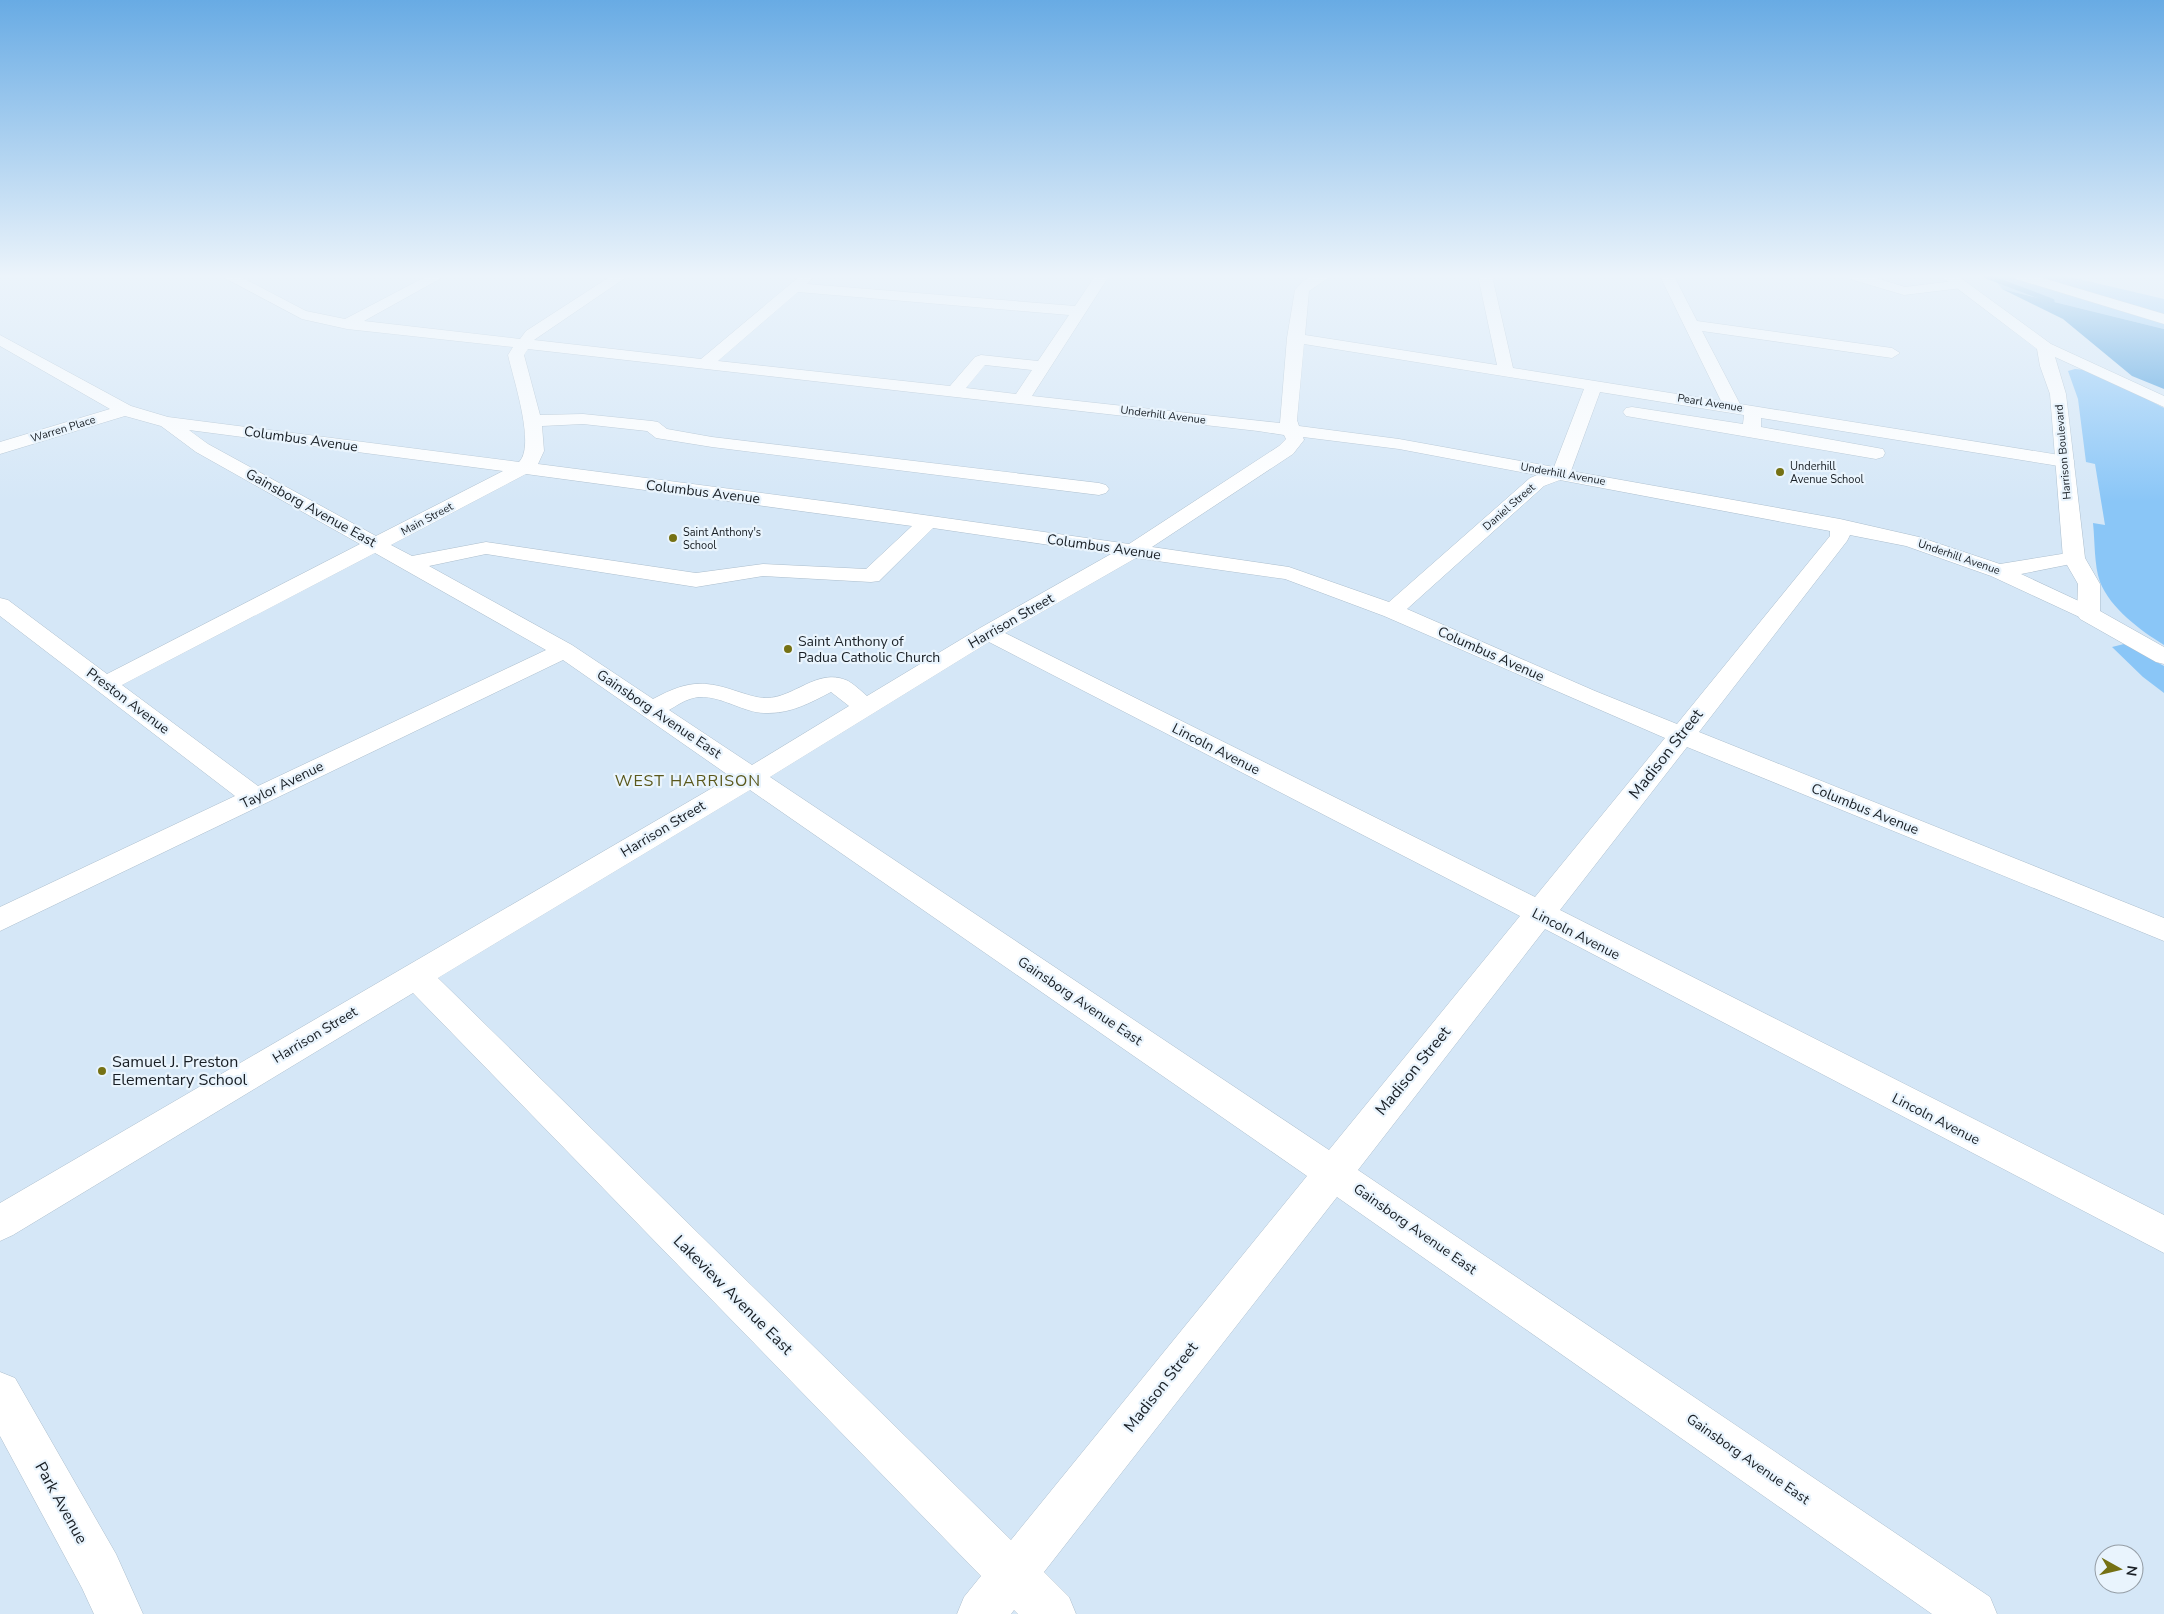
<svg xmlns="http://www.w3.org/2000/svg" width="2164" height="1614" viewBox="0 0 2164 1614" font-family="'Nunito Sans',sans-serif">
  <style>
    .green { fill: #8ac6f7 }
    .water { fill: #499ddd }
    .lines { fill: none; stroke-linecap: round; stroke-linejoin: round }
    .stream { stroke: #499ddd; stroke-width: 5 }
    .minor-casing { stroke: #acbecd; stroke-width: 1 }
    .major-casing { stroke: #acbecd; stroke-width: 1 }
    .minor { fill: #fff; fill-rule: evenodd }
    .major { fill: #fff; fill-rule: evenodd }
    .poi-dot { fill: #757114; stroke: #e9f4fd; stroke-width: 2 }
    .labels { text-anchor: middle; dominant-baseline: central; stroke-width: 4.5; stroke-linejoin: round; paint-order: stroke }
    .far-street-label { font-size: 11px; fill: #181e24; stroke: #e9f4fd }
    .far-poi-label { font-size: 11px; fill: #181e24; stroke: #e9f4fd; text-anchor: start }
    .street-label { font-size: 14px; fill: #181e24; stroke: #e9f4fd }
    .poi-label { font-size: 14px; fill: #181e24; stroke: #e9f4fd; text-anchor: start }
    .near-street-label { font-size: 16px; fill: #181e24; stroke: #e9f4fd }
    .quarter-label { font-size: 16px; letter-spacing: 1px; fill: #5a581c; stroke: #e9f4fd }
    .near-poi-label { font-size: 16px; fill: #181e24; stroke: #e9f4fd; text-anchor: start }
  </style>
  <rect width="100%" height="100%" fill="#d5e7f7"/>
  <!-- green -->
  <path class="green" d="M 1992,276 L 2066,276 L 2164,299 L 2164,329 L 2002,289 Z
    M 2075,369 C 2102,370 2139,395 2164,408 L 2164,645 C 2140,630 2111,609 2100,582 C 2094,565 2095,541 2093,523 L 2105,525 L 2095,464 L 2086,462 L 2078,399 L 2068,371 Z
    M 2124,644 L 2164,666 L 2164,693 L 2143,677 L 2112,647 Z"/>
  <!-- water -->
  <path class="water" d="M 2002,289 L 2164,329 L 2164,389 L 2132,376 L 2063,319 Z"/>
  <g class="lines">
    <!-- stream -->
    <path class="stream" d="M 1986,276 L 2052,301"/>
    <!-- minor casing -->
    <g class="minor-casing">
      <path id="minor" d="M 221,276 L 239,276 L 306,311 L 345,319 L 427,276 L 445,276 L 364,321 L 520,339 L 526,331 L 611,276 L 628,276 L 534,340 L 701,359 L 800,276 L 815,276 L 807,284 L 1075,306 L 1095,276 L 1109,276 L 1032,396 L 1280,423 L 1287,338 L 1295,290 L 1303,281 L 1313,276 L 1331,276 L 1309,291 L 1305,335 L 1497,365 L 1478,276 L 1492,276 L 1513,368 L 1721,401 L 1660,276 L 1674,276 L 1697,321 L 1892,348 L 1900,353 L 1892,358 L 1702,331 L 1740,404 L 2072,457 L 2074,461 L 2072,465 L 2065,467 L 1761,418 L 1761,427 L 1883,449 L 1885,453 L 1883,457 L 1876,459 L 1632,417 L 1626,416 L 1623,412 L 1626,408 L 1632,407 L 1743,424 L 1744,415 L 1600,392 L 1571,471 L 1840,519 L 1919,537 L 2000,564 L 2074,552 L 2081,554 L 2085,558 L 2081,562 L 2021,574 L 2096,609 L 2099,614 L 2096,619 L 2088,621 L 1991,576 L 1906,546 L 1850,535 L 1847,541 L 1699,732 L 2164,918 L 2164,941 L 1687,747 L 1560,910 L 2164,1215 L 2164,1253 L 1545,929 L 1358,1170 L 1990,1597 L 1997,1614 L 1932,1614 L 1337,1197 L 1044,1572 L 1069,1597 L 1076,1614 L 1018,1614 L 1014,1610 L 1011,1614 L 957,1614 L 964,1597 L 981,1576 L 413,993 L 13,1235 L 0,1241 L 0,1203 L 731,777 L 563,660 L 0,931 L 0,907 L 235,796 L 0,616 L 0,598 L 8,600 L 107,674 L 360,544 L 196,452 L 161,426 L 125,416 L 0,454 L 0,442 L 110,409 L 0,346 L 0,335 L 131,406 L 168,417 L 519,462 C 536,446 513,378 508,355 L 513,347 L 347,329 L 302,319 ZM 798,292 L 1069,315 L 1038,361 L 981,355 L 975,357 L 950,386 L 718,361 ZM 1304,344 L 1584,389 L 1554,467 L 1399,439 L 1299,426 L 1297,420 ZM 528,349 L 1258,431 L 1284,435 L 1286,439 L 1279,446 L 1129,544 L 846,504 L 538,464 L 544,451 L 542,426 L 583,424 L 647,431 L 656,438 L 712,447 L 1099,495 L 1106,493 L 1109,489 L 1106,485 L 1099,483 L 712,437 L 667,429 L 658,422 L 652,421 L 583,414 L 540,415 L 524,355 ZM 985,365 L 1032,370 L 1016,394 L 966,388 ZM 189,430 L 503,471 L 376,536 L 208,444 ZM 1303,437 L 1399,449 L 1537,475 L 1530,478 L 1389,602 L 1289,567 L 1152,547 L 1293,454 L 1304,440 ZM 526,474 L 912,526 L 866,569 L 763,564 L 696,573 L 486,542 L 412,556 L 391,545 ZM 1560,480 L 1830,531 L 1830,536 L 1677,724 L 1595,691 L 1407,609 L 1544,486 ZM 933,528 L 1111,554 L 980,628 L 867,696 C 861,691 853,683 846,680 C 817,668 794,698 766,698 C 756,698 746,694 736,691 C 701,679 685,682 653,699 L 572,645 L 429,566 L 486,554 L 696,587 L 763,576 L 871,582 L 879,581 ZM 375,553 L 546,650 L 258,786 L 122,685 ZM 1136,558 L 1285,579 L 1384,616 L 1665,738 L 1535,897 L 1005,633 ZM 989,642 L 1520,916 L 1329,1150 L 770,777 ZM 831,692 L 849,706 L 752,765 L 669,710 C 676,706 683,701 690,699 C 714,690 741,713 765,713 C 790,714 810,703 831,692 ZM 750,790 L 1307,1176 L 1011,1540 L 438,978 Z
        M 1848,276 L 1870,276 L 1905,287 L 1962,280 L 1969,284 L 1962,288 L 1904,295 L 1850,279 Z
        M 2014,276 L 2036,276 L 2164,314 L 2164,324 L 2016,279 Z
        M 0,1372 L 15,1378 L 116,1554 L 143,1614 L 94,1614 L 82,1588 L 0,1436 Z"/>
    </g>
    <!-- major casing -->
    <g class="major-casing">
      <path id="major" d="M 1941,276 L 1958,276 L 2051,344 L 2164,396 L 2164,407 L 2055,357 L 2066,394 L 2085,558 L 2100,584 L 2100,611 L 2164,647 L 2164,664 L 2156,662 L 2080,619 L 2077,614 L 2078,584 L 2063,558 L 2050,394 L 2040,366 L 2037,349 Z"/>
    </g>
    <!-- minor -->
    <use href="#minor" class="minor"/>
    <!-- major -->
    <use href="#major" class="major"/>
  </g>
  <!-- sky -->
  <linearGradient id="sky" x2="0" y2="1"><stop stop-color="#68abe4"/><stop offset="0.55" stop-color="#ecf4fb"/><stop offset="1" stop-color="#ecf4fb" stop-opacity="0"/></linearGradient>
  <rect width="2164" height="502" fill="url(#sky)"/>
  <!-- markers -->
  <g class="poi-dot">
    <circle cx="1780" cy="472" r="5"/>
    <circle cx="673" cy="538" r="5"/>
    <circle cx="788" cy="649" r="5"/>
    <circle cx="102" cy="1071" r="5"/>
  </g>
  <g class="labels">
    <!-- far-street labels -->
    <g class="far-street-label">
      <text transform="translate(1710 403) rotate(9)">Pearl Avenue</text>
      <text transform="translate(1163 415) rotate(7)">Underhill Avenue</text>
      <text transform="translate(63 429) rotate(-17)">Warren Place</text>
      <text transform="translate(2063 452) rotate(-95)">Harrison Boulevard</text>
      <text transform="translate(1563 474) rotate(10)">Underhill Avenue</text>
      <text transform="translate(1509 507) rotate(-41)">Daniel Street</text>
      <text transform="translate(427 519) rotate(-28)">Main Street</text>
      <text transform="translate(1959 557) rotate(19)">Underhill Avenue</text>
    </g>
    <!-- far-poi labels -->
    <g class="far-poi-label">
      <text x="1790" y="466">Underhill<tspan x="1790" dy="13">Avenue School</tspan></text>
      <text x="683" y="532">Saint Anthony's<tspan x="683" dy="13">School</tspan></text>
    </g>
    <!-- street labels -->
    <g class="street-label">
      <text transform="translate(301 439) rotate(8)">Columbus Avenue</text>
      <text transform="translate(703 492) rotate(7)">Columbus Avenue</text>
      <text transform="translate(311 508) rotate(29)">Gainsborg Avenue East</text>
      <text transform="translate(1104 547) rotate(8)">Columbus Avenue</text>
      <text transform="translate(1011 621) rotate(-30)">Harrison Street</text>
      <text transform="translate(1491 654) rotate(24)">Columbus Avenue</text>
      <text transform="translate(128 701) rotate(37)">Preston Avenue</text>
      <text transform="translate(659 714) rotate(34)">Gainsborg Avenue East</text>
      <text transform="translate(1216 749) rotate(27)">Lincoln Avenue</text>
      <text transform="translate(282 785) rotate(-26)">Taylor Avenue</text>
      <text transform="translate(1865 809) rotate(22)">Columbus Avenue</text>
      <text transform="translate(663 829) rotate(-31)">Harrison Street</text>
      <text transform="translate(1576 934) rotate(27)">Lincoln Avenue</text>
      <text transform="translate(1080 1001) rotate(34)">Gainsborg Avenue East</text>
      <text transform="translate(315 1035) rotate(-31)">Harrison Street</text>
      <text transform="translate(1936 1119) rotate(27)">Lincoln Avenue</text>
      <text transform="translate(1415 1229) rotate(35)">Gainsborg Avenue East</text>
      <text transform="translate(1748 1459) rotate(35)">Gainsborg Avenue East</text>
    </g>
    <!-- poi labels -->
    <g class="poi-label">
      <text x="798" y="641">Saint Anthony of<tspan x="798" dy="16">Padua Catholic Church</tspan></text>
    </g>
    <!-- near-street labels -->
    <g class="near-street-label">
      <text transform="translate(1666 754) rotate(-52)">Madison Street</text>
      <text transform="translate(1413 1071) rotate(-51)">Madison Street</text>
      <text transform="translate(733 1295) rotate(45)">Lakeview Avenue East</text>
      <text transform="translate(1161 1387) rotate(-52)">Madison Street</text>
      <text transform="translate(61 1503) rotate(61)">Park Avenue</text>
    </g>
    <!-- quarter labels -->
    <g class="quarter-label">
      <text x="688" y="781">WEST HARRISON</text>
    </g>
    <!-- near-poi labels -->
    <g class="near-poi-label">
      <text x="112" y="1062">Samuel J. Preston<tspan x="112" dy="18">Elementary School</tspan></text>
    </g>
  </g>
  <!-- north arrow -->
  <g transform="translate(2119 1569) rotate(98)"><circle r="24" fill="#e9f4fd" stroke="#959ea6"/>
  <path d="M0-4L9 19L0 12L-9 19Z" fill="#757114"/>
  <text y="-8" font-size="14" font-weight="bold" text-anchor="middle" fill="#181e24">N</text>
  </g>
</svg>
